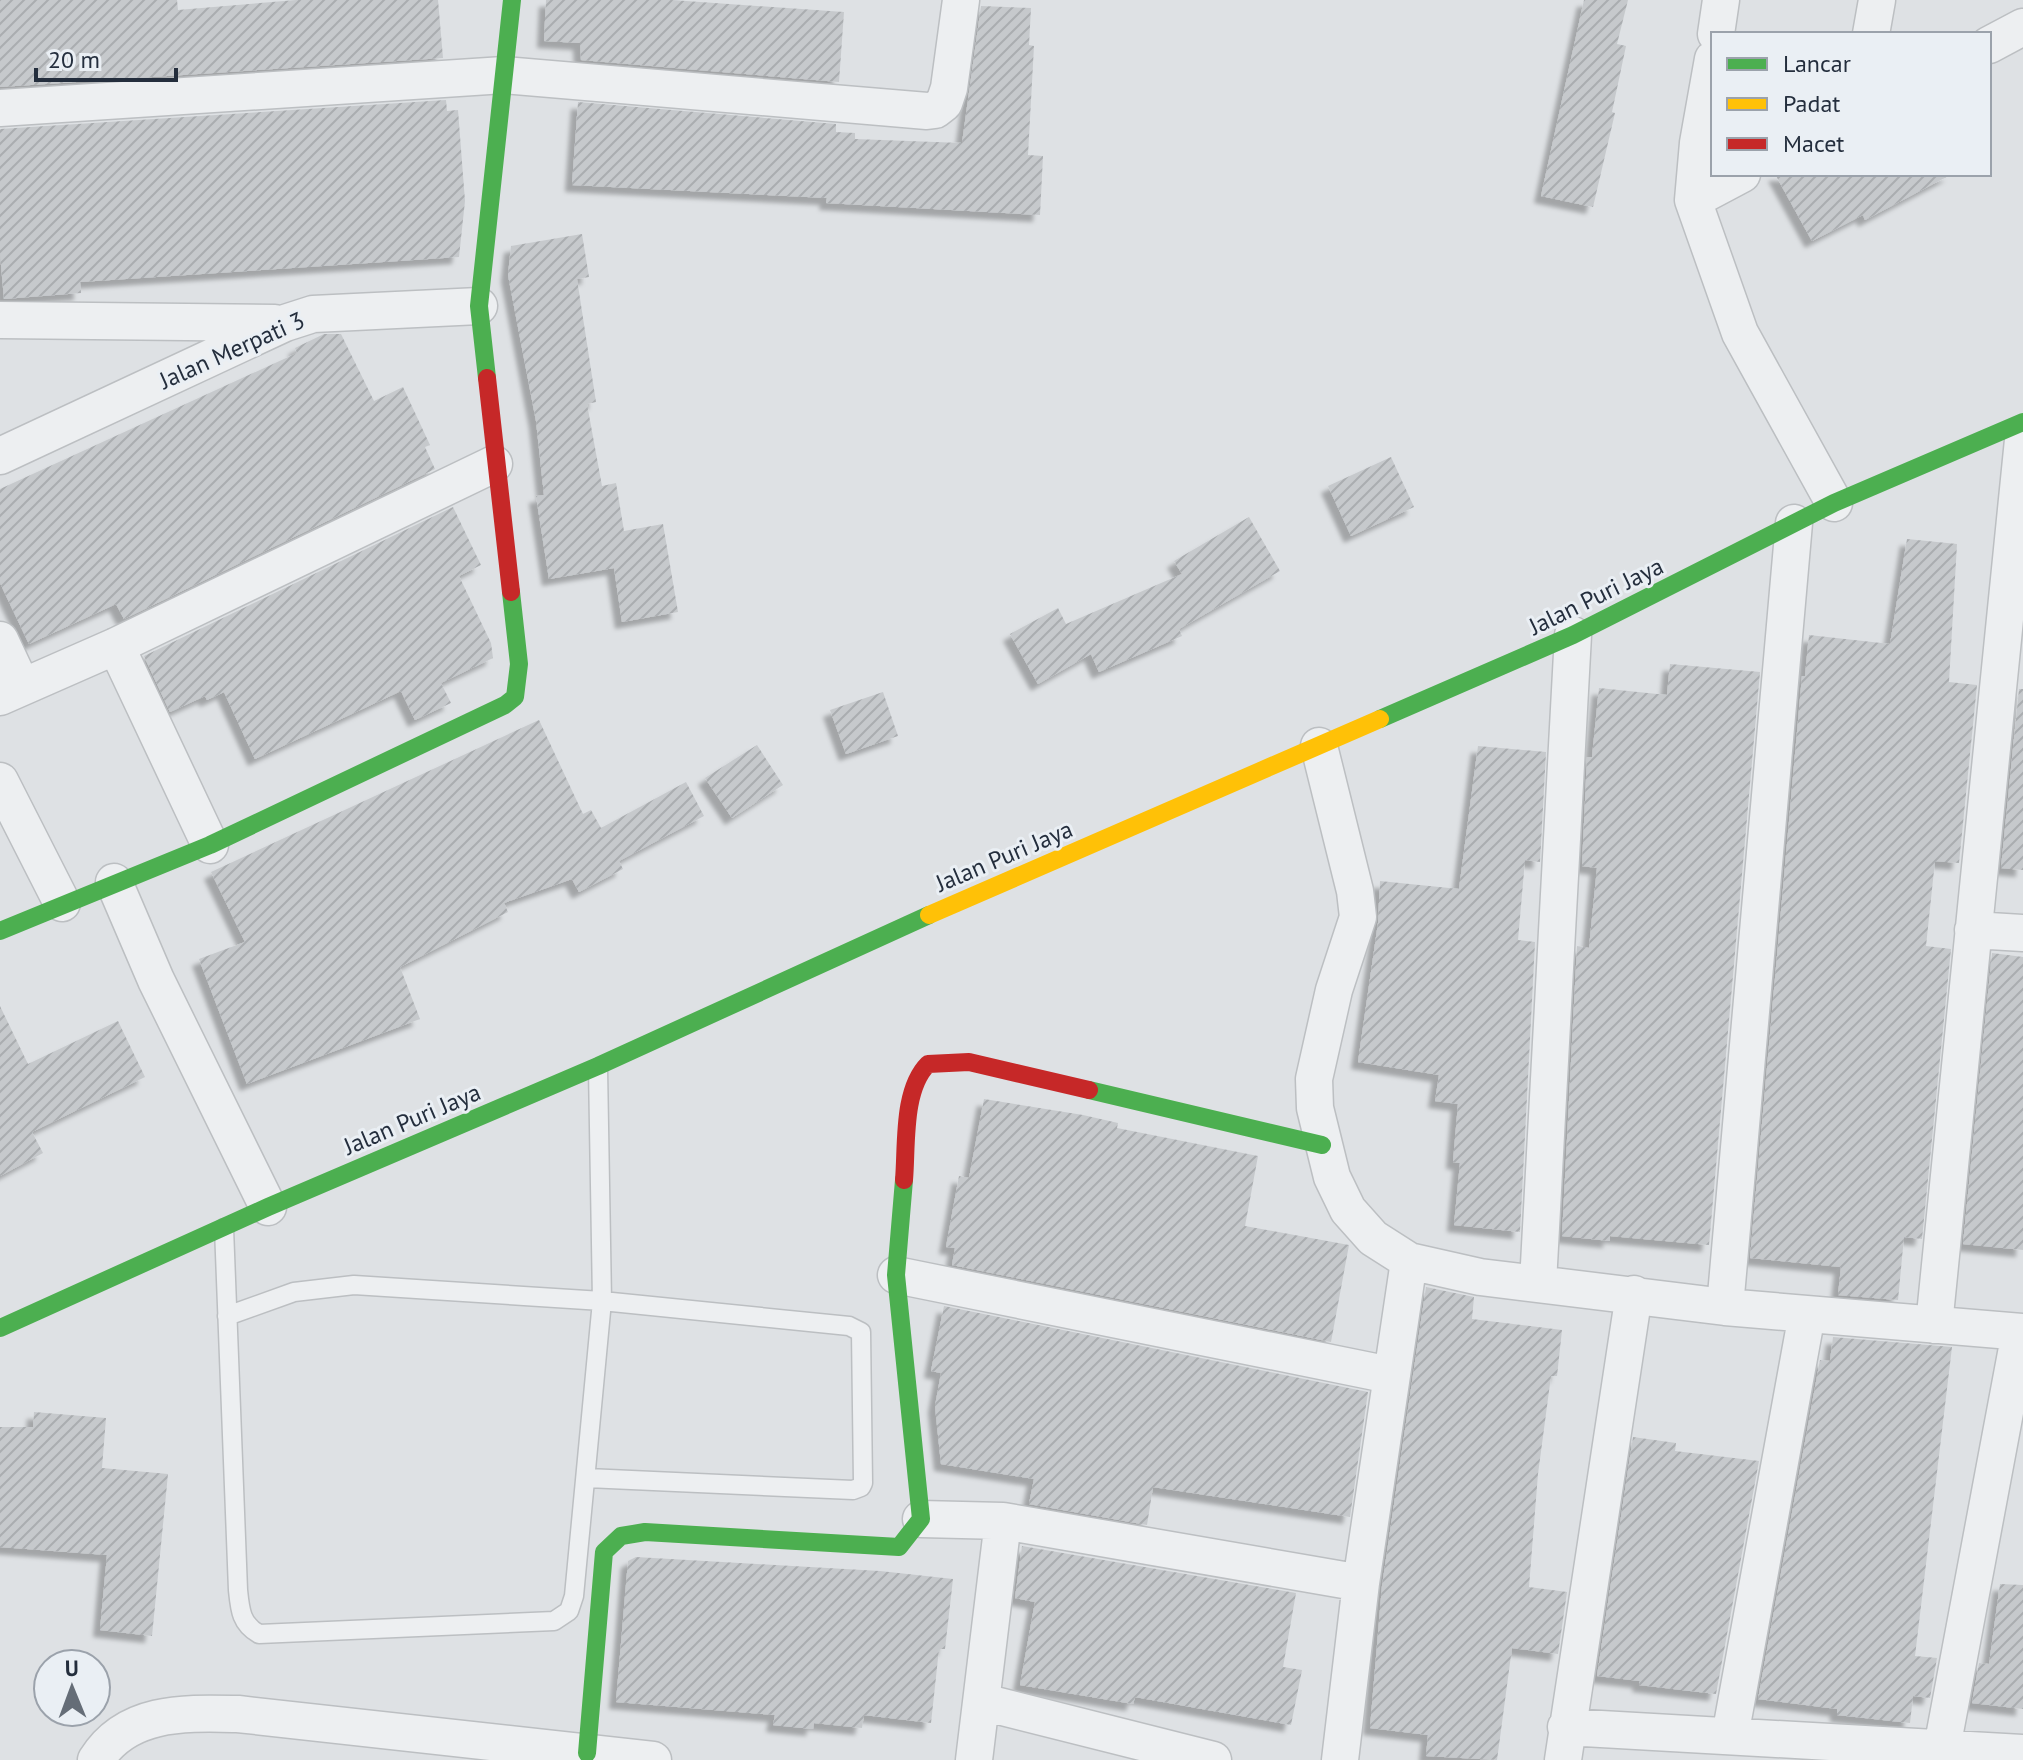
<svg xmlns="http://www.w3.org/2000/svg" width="2023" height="1760" viewBox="0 0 2023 1760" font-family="'PT Sans',sans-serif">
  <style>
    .building { fill: url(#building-hatch); filter: url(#shadow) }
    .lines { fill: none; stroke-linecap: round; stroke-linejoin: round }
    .lane-casing { stroke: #bcbfc2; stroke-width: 21 }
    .street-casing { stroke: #bcbfc2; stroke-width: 39 }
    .lane { stroke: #edeff1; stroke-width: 18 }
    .street { stroke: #edeff1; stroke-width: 36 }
    .fast { stroke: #4caf50; stroke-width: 18 }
    .slow { stroke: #ffc107; stroke-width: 18 }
    .jam { stroke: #c62828; stroke-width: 18 }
    .labels { text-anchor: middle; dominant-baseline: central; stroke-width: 6; stroke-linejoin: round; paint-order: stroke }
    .street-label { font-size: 24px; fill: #242e3d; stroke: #eaeff4 }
  </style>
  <defs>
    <pattern id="building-hatch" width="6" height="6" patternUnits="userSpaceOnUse" patternTransform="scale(2)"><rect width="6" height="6" fill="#c6c9cc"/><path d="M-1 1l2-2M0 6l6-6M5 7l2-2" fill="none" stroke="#aaadb0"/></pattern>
    <filter id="shadow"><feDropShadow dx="-7" dy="7" stdDeviation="2" flood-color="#0004"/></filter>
  </defs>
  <rect width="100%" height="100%" fill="#dee1e4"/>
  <!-- building -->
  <path class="building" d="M 0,0 L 177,0 L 178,10 L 296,0 L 438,0 L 443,58 L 0,87 Z
    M 546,0 L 672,0 L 844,12 L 839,82 L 581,60 L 580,43 L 544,41 Z
    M 1584,0 L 1628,0 L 1617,44 L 1626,46 L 1612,112 L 1615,113 L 1593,207 L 1541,196 Z
    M 981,6 L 1031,8 L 1029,45 L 1034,46 L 1028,155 L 1043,156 L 1040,215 L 826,203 L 827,198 L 572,185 L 578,102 L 836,124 L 836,132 L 855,133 L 855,139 L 962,143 Z
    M 446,100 L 447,111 L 458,110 L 465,201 L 459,257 L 80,282 L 81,293 L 4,299 L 0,254 L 0,129 Z
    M 1775,174 L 1952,174 L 1865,220 L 1863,215 L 1812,241 Z
    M 582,234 L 589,277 L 577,279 L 596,402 L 587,404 L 602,486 L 616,483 L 624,531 L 663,524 L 678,612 L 622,622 L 614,568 L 549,579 L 536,496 L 544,495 L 536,421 L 508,275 L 511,246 Z
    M 324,334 L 341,334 L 374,401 L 403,387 L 430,445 L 425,447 L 435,469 L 124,619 L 116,604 L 29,644 L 0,583 L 0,489 L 297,353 L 295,348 Z
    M 1391,457 L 1414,507 L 1351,536 L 1328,486 Z
    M 453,507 L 481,565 L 459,576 L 491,643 L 493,658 L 441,683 L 451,703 L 415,720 L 401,691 L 255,759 L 224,692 L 207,700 L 205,696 L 170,712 L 144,656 Z
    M 1249,517 L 1280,571 L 1179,629 L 1182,636 L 1099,672 L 1091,654 L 1038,684 L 1010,634 L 1058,608 L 1066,624 L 1182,574 L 1174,561 Z
    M 1907,539 L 1957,544 L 1949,682 L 1977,685 L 1959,863 L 1935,861 L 1926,946 L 1951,949 L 1922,1239 L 1904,1237 L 1898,1300 L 1838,1295 L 1841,1267 L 1750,1258 L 1802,676 L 1805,676 L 1809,635 L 1890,644 Z
    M 1670,664 L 1760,672 L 1709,1245 L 1610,1236 L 1610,1241 L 1562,1236 L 1577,946 L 1589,948 L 1597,868 L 1582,866 L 1587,757 L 1592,757 L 1599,688 L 1667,695 Z
    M 2019,689 L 2023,689 L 2023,870 L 2001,868 Z
    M 883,692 L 898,736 L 846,754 L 830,710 Z
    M 539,720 L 583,814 L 591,810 L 601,828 L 686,782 L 704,816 L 619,861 L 623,869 L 579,892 L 572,879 L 504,903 L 508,912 L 400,967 L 420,1019 L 247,1084 L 199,959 L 245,942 L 211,872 Z
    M 757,745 L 783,785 L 732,818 L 705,778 Z
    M 1478,746 L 1546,752 L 1540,862 L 1525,860 L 1518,940 L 1535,942 L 1520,1232 L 1454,1225 L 1460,1163 L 1453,1162 L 1458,1104 L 1435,1101 L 1439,1075 L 1358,1062 L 1378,923 L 1380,881 L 1459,889 Z
    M 1992,953 L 2023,957 L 2023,1250 L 1963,1244 Z
    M 0,1006 L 28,1064 L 118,1021 L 145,1077 L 32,1132 L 43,1153 L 0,1176 Z
    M 984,1099 L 1083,1115 L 1118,1123 L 1117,1128 L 1258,1156 L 1245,1226 L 1349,1245 L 1331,1342 L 952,1265 L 955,1248 L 946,1247 L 959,1176 L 969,1178 Z
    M 1426,1287 L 1474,1297 L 1472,1319 L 1562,1330 L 1557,1376 L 1551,1376 L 1538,1474 L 1529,1587 L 1567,1592 L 1558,1654 L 1512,1648 L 1497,1760 L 1426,1756 L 1428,1735 L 1370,1728 L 1382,1586 Z
    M 944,1306 L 1368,1392 L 1350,1517 L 1153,1487 L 1147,1525 L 1029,1504 L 1034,1479 L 941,1464 L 935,1406 L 941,1373 L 931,1371 Z
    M 1833,1337 L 1952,1347 L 1915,1656 L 1937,1658 L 1930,1698 L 1913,1696 L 1910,1723 L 1837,1715 L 1837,1709 L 1758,1699 L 1820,1360 L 1830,1361 Z
    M 34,1412 L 106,1418 L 102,1468 L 168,1474 L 152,1636 L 100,1630 L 107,1555 L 0,1547 L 0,1427 L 33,1427 Z
    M 1633,1437 L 1676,1443 L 1675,1451 L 1759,1461 L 1716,1694 L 1639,1685 L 1640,1681 L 1597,1676 Z
    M 1022,1546 L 1296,1593 L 1283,1667 L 1302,1670 L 1291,1725 L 1135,1697 L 1133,1704 L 1020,1685 L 1035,1602 L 1015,1598 Z
    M 636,1557 L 880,1571 L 953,1579 L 945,1649 L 939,1649 L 931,1723 L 864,1715 L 862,1728 L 814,1723 L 813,1729 L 773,1725 L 775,1715 L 616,1702 L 628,1561 Z
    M 2000,1584 L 2023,1585 L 2023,1709 L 1972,1703 L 1979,1663 L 1989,1664 Z"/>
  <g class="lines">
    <!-- lane casing -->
    <g class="lane-casing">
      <path id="lane" d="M 224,1228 L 238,1590 C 240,1610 241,1624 259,1634 L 554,1621 L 569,1611 L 574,1596 L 602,1301 L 354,1285 L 294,1292 L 227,1316
        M 587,1478 L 853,1490 L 861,1487 L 863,1483 L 861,1332 L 849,1326 L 602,1301 L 598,1068"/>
    </g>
    <!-- street casing -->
    <g class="street-casing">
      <path id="street" d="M 1716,34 L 1721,0
        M 1871,34 L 1877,0
        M 1989,45 L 2023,27
        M 1713,59 L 1698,143 L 1693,200 L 1740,333 L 1834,503
        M 0,108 L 504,75 L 927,111 L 935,110 L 944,103 L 949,88 L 961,0
        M 1693,200 L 1742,174
        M 0,320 L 275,323
        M 0,456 L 285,323 L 313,314 L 479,306
        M 0,640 L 22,687
        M 116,646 L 210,845
        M 0,697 L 116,646 L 494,464
        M 1319,746 L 1355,891 L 1358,917 L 1334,990 L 1314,1079 L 1315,1108 L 1332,1177 L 1348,1210 L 1373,1238 L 1409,1261 L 1480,1277 L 1725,1307 L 2023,1332
        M 0,781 L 62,903
        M 114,882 L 156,980 L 268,1207
        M 1973,930 L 2023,933
        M 896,1275 L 1390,1375
        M 1538,1283 L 1573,635
        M 1725,1307 L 1794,523
        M 1934,1325 L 2023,440
        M 921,1519 L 1003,1521 L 1361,1583
        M 983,1702 L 1213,1760
        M 1566,1727 L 2023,1753
        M 1730,1736 L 1807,1314
        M 1942,1748 L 2020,1332
        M 96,1760 C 127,1710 186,1713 238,1714 L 653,1760
        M 974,1760 L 1003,1521
        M 1340,1760 L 1361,1583 L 1409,1261
        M 1563,1760 L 1634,1294"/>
    </g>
    <!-- lane -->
    <use href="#lane" class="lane"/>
    <!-- street -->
    <use href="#street" class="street"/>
    <!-- fast -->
    <path class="fast" d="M 487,378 L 479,306 L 512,0
      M 1380,719 L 1573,635 L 1834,503 L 2023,422
      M 0,931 L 210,845 L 505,705 L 515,697 L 519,664 L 511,592
      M 1089,1090 L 1322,1145
      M 0,1328 L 268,1207 L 598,1066 L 929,915
      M 587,1753 L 604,1552 L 621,1536 L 645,1532 L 899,1547 L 921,1519 L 896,1275 L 904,1180"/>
    <!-- slow -->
    <path class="slow" d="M 929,915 L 1380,719"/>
    <!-- jam -->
    <path class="jam" d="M 487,378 L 511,592
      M 904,1180 C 907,1146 902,1090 928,1064 L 969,1062 L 1089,1090"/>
  </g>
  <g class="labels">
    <!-- street labels -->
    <g class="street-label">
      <text transform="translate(232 350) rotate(-24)">Jalan Merpati 3</text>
      <text transform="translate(1596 596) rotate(-26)">Jalan Puri Jaya</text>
      <text transform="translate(1004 856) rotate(-23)">Jalan Puri Jaya</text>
      <text transform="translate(412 1119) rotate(-23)">Jalan Puri Jaya</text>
    </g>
  </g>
  <!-- legend -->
  <rect x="1711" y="32" width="280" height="144" fill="#eaeff4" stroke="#9ba2ab" stroke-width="2"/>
  <rect x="1727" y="58" width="40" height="12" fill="#4caf50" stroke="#9ba2ab" stroke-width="2"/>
  <text x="1783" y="72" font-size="24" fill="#242e3d">Lancar</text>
  <rect x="1727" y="98" width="40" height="12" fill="#ffc107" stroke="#9ba2ab" stroke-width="2"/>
  <text x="1783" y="112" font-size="24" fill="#242e3d">Padat</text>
  <rect x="1727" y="138" width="40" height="12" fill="#c62828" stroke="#9ba2ab" stroke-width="2"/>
  <text x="1783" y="152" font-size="24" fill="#242e3d">Macet</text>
  <!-- north arrow -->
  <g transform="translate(72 1688) rotate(359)"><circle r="38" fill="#eaeff4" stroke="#9ba2ab" stroke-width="2"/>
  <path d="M0-6L14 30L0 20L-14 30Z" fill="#656d77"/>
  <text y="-12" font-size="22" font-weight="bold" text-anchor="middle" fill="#242e3d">U</text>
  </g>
  <!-- scale -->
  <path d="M36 68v12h140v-12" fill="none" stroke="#242e3d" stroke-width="4"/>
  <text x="48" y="68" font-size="24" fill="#242e3d" stroke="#eaeff4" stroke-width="6" paint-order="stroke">20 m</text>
</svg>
